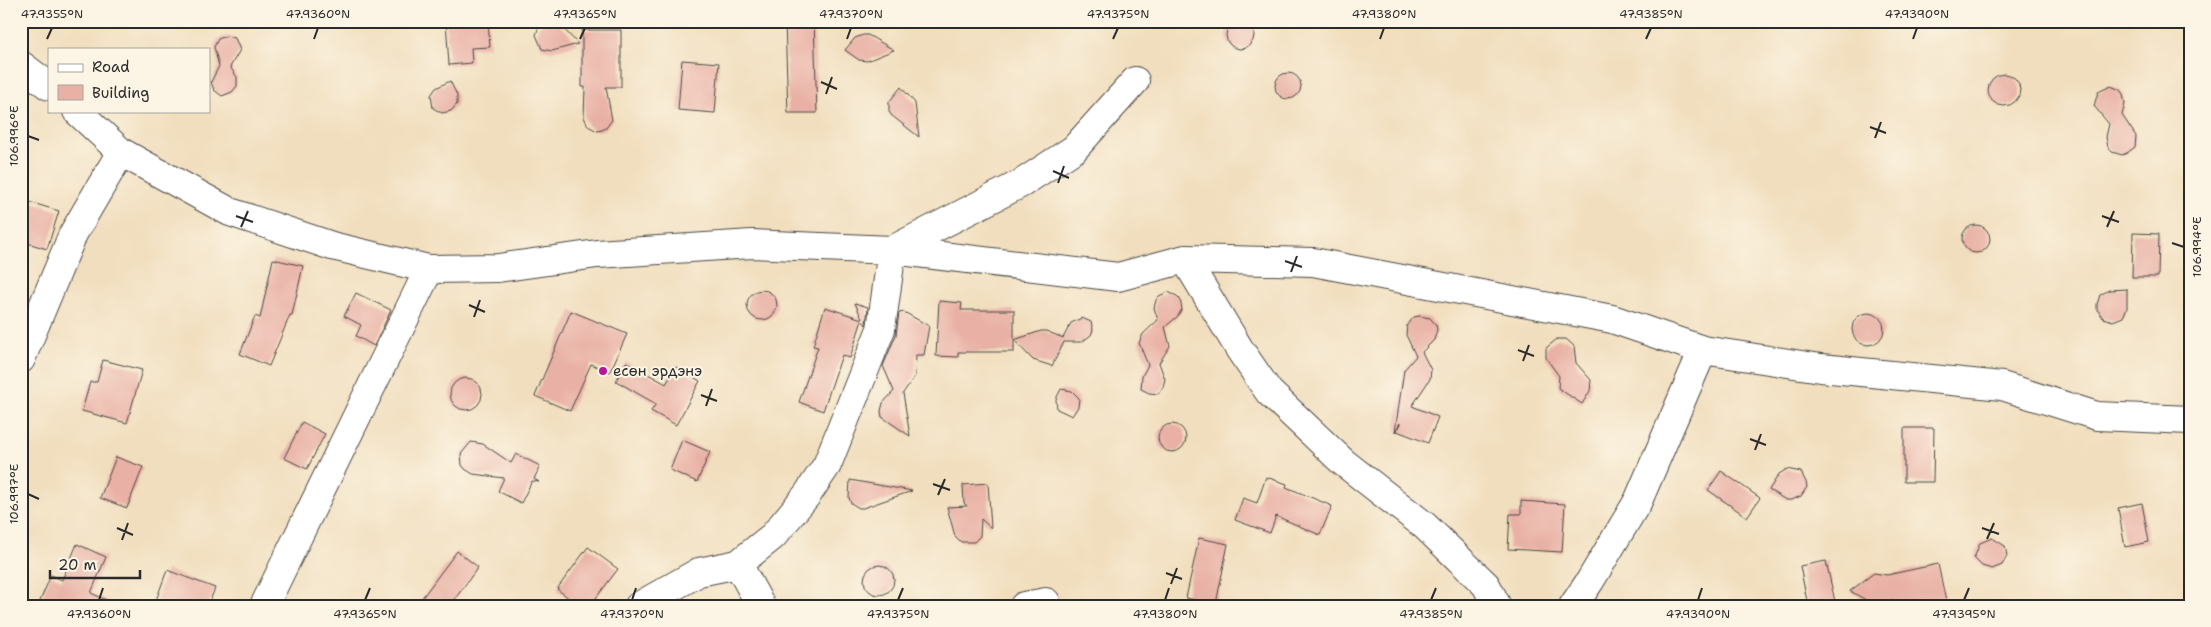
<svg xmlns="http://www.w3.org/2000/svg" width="2211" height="627" viewBox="0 0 2211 627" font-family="'Shantell Sans',sans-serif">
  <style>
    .building { fill: #e9b1a5 }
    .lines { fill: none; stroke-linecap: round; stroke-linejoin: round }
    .minor-casing { stroke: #494641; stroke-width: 30 }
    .minor { stroke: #fff; stroke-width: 28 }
    .ticks { fill: none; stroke: #2b2b2b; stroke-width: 2 }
    .poi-dot { fill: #b5179e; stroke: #fcf5e5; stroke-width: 2 }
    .labels { text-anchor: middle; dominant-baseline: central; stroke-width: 4; stroke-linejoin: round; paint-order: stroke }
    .poi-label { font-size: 15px; fill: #2b2b2b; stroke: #fcf5e5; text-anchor: start }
    .neatline { fill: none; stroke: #2b2b2b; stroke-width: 2 }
    .ticks-label { font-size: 12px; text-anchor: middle; fill: #2b2b2b }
  </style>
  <rect width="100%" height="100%" fill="#fcf5e5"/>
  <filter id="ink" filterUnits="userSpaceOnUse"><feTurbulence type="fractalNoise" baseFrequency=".02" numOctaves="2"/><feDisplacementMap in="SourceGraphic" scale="10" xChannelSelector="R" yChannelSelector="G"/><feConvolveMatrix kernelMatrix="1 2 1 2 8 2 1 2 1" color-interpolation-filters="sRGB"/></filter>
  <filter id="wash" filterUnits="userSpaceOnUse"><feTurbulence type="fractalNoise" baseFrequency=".0096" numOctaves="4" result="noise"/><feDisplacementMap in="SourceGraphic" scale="20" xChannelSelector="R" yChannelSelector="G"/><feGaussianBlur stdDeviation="1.12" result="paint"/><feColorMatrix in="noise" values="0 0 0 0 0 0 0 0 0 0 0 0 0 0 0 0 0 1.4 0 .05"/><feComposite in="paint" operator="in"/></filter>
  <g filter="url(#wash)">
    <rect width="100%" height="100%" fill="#f1debe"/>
    <g id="blocks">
      <!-- building -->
      <path class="building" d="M 446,21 L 488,21 L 490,47 L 471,48 L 472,63 L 449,65 Z
        M 785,21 L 814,21 L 817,113 L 788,113 Z
        M1226 35a14 14 0 1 1 28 0a14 14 0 1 1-28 0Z
        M 547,22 L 560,25 L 578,44 L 552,51 L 542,49 L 536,35 L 539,26 Z
        M 582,30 L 621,30 L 621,87 L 606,87 L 612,120 L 606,128 L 602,130 L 597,131 L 588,126 L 584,117 L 585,87 L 582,87 Z
        M 863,35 L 868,35 L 894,50 L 867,61 L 859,60 L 845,50 L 855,38 Z
        M 226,36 L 235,38 L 240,50 L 230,67 L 237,77 L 237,86 L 232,92 L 222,96 L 214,90 L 211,82 L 219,66 L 214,47 L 218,39 Z
        M 682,60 L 719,63 L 715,113 L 678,110 Z
        M1275 86a13 13 0 1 1 26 0a13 13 0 1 1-26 0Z
        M1988 90a16 16 0 1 1 32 0a16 16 0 1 1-32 0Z
        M 450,81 L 457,95 L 457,104 L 451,111 L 442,113 L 433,108 L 431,95 L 436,88 Z
        M 2111,86 L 2120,90 L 2123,94 L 2125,104 L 2122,115 L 2136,136 L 2135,147 L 2127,153 L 2122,155 L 2112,152 L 2108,147 L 2106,137 L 2109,124 L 2094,106 L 2098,92 Z
        M 901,87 L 915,103 L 919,137 L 891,115 L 889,111 L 889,102 Z
        M 26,201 L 59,211 L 47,249 L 21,241 L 21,216 Z
        M1962 239a14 14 0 1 1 28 0a14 14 0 1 1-28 0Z
        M 2133,233 L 2159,234 L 2158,277 L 2132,277 Z
        M 273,259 L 303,266 L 292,315 L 290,315 L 269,366 L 240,354 L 255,316 L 260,318 Z
        M 2127,289 L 2127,308 L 2123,317 L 2113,321 L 2103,318 L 2097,309 L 2097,304 L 2100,295 L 2109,290 Z
        M747 305a15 15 0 1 1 30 0a15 15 0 1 1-30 0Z
        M 1168,292 L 1177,296 L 1180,299 L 1182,309 L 1178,316 L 1165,327 L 1170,346 L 1159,363 L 1165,379 L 1163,387 L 1158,394 L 1149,393 L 1141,389 L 1142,376 L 1148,365 L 1139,343 L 1143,334 L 1158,320 L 1154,308 L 1156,300 L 1159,296 Z
        M 356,293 L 391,310 L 374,346 L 356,336 L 361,325 L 344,316 Z
        M 939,301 L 962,303 L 961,310 L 1014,310 L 1014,352 L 958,352 L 958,357 L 936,356 Z
        M 855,303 L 868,307 L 866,325 L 862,320 L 850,358 L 842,355 L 823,411 L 799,402 L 818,347 L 813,346 L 825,307 L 862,319 Z
        M 571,311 L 627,334 L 610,372 L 591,364 L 570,411 L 535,396 Z
        M 904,312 L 929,326 L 924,355 L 916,355 L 915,376 L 903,393 L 910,436 L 882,417 L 881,411 L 883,403 L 894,391 L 883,366 L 896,335 L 899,313 Z
        M1852 329a16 16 0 1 1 32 0a16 16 0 1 1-32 0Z
        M 1419,316 L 1430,318 L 1436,325 L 1437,330 L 1434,340 L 1422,352 L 1431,370 L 1430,379 L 1412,406 L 1438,417 L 1428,443 L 1397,431 L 1400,423 L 1395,432 L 1404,370 L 1416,356 L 1406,335 L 1407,325 L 1414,317 Z
        M 1082,318 L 1091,322 L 1093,330 L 1091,335 L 1082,342 L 1064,342 L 1052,366 L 1033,360 L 1014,340 L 1041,331 L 1046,331 L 1063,338 L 1071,323 Z
        M 1557,339 L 1566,339 L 1574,346 L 1576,363 L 1591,380 L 1590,391 L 1582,404 L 1558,388 L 1559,376 L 1546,358 L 1546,348 Z
        M 103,360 L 142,370 L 127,423 L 82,411 L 90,382 L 97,382 Z
        M 626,362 L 666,384 L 676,367 L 700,381 L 676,425 L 651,411 L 656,404 L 616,381 Z
        M450 394a16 16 0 1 1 32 0a16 16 0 1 1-32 0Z
        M 1061,389 L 1072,391 L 1079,398 L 1078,407 L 1072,416 L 1057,409 L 1056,399 Z
        M 302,422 L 325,434 L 307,469 L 284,458 Z
        M1158 438a14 14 0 1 1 28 0a14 14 0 1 1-28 0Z
        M 1904,428 L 1934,428 L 1933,482 L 1904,482 Z
        M 682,440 L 710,452 L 697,482 L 670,470 Z
        M 471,442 L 483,444 L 511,463 L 516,454 L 540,466 L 534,479 L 539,482 L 532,481 L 521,503 L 498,491 L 504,478 L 473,474 L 465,469 L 462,465 L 461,454 Z
        M 116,457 L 143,467 L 127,508 L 100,498 Z
        M 1787,469 L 1801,472 L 1806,482 L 1807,487 L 1801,496 L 1791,500 L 1786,500 L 1769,490 L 1779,474 Z
        M 1721,471 L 1760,498 L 1747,517 L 1708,490 Z
        M 1266,477 L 1287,484 L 1286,487 L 1332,506 L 1320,535 L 1276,516 L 1270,533 L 1235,520 L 1243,498 L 1257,503 Z
        M 850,480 L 912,491 L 863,508 L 859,508 L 851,503 L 849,498 Z
        M 988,483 L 991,528 L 981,519 L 980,536 L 974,542 L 961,542 L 955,536 L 947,507 L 967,506 L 964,503 L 963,485 Z
        M 1521,501 L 1565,504 L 1562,552 L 1508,549 L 1510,514 L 1521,514 Z
        M 2142,503 L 2149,542 L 2125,547 L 2118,508 Z
        M 1199,538 L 1228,544 L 1216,604 L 1186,598 Z
        M 1992,538 L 2005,546 L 2007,556 L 2002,565 L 1992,569 L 1982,566 L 1974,558 L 1980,543 Z
        M 77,544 L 106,557 L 91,593 L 119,606 L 38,606 L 51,575 L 62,580 Z
        M 588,547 L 618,569 L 590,606 L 579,606 L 557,589 Z
        M 457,551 L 478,567 L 450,606 L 416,606 Z
        M 1826,561 L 1836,606 L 1808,606 L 1800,566 Z
        M 1938,564 L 1947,606 L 1900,606 L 1899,600 L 1873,604 L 1850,591 L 1874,573 L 1887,575 Z
        M864 580a15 15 0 1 1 30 0a15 15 0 1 1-30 0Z
        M 167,570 L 215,588 L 208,606 L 154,606 Z"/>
    </g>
  </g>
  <g filter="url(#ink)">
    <use href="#blocks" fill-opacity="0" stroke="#494641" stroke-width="1"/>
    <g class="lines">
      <!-- minor casing -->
      <g class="minor-casing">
        <path id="minor" d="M 21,65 L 49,86
          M 77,111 L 121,152 L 230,212 L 332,246 L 429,269 L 498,268 L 597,254 L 752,244 L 892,250 L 1118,277 L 1185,259 L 1313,262 L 1612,319 L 1703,350 L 1821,368 L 2002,386 L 2097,416 L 2190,420
          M 1185,259 L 1240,350 L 1269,392 L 1343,462 L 1425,526 L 1486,585 L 1497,606
          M 21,359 L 73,234 L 121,152
          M 738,564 L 761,606
          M 264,606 L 429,269
          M 639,606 L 699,572 L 738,564 L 773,536 L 807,495 L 827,465 L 881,329 L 892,250 L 1022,183 L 1074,149 L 1135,81
          M 1024,606 L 1046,602
          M 1573,606 L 1590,581 L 1638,501 L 1703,350"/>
      </g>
      <!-- minor -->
      <use href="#minor" class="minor"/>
    </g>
  </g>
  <!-- ticks -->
  <path class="ticks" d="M 47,39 L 52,28M 314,39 L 318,28M 580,39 L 585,28M 847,39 L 851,28M 1113,39 L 1118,28M 1380,39 L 1384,28M 1646,39 L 1651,28M 1913,39 L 1917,28M 821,82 L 837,89M 826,94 L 832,77M 1870,127 L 1886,133M 28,136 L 39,140M 1875,138 L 1881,122M 1053,171 L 1069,178M 1058,183 L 1064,166M 236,216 L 253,222M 2102,216 L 2119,222M 241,227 L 248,211M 2107,227 L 2114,211M 2172,243 L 2184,247M 1285,261 L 1302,267M 1291,272 L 1297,256M 469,305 L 485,312M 474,317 L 480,300M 1518,350 L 1534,356M 1523,361 L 1529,345M 701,395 L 717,401M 706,406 L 712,389M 1750,439 L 1766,445M 1755,450 L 1761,434M 933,484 L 950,490M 28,494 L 39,499M 938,495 L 945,479M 117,528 L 133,535M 1982,528 L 1999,534M 1987,539 L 1994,523M 122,540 L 128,523M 1166,573 L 1182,579M 1171,584 L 1177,568M 99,600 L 103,588M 365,600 L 370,588M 632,600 L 636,588M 898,600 L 903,588M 1165,600 L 1169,588M 1431,600 L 1436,588M 1698,600 L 1702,588M 1964,600 L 1969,588"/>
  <!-- markers -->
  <circle class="poi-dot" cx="603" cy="371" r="5"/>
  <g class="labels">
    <!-- poi labels -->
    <g class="poi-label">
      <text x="613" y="371">есөн эрдэнэ</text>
    </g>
  </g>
  <!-- margin -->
  <rect width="2211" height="627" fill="none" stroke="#fcf5e5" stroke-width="55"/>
  <!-- legend -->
  <rect x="48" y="48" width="162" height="65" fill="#fcf5e5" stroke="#a8a49b"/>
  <rect x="58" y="64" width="25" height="8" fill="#ffffff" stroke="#a8a49b"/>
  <text x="92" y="72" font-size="15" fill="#2b2b2b">Road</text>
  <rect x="58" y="85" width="25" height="15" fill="#e9b1a5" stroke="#a8a49b"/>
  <text x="92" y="98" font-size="15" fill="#2b2b2b">Building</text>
  <!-- scale -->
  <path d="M50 570v8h90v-8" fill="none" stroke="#2b2b2b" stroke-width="2.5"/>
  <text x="58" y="570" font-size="15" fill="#2b2b2b" stroke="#fcf5e5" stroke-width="4" paint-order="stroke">20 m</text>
  <rect x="28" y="28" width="2156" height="572" class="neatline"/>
  <g class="ticks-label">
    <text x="52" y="18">47.9355°N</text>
    <text x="318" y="18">47.9360°N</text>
    <text x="585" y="18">47.9365°N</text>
    <text x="851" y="18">47.9370°N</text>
    <text x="1118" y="18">47.9375°N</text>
    <text x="1384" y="18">47.9380°N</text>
    <text x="1651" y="18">47.9385°N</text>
    <text x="1917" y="18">47.9390°N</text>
    <text transform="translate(14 136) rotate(-90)" y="4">106.996°E</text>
    <text transform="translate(2197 247) rotate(-90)" y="4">106.994°E</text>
    <text transform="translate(14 494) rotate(-90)" y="4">106.997°E</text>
    <text x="99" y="618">47.9360°N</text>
    <text x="365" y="618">47.9365°N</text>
    <text x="632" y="618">47.9370°N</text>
    <text x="898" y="618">47.9375°N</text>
    <text x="1165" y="618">47.9380°N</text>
    <text x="1431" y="618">47.9385°N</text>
    <text x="1698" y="618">47.9390°N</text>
    <text x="1964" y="618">47.9395°N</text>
  </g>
</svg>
